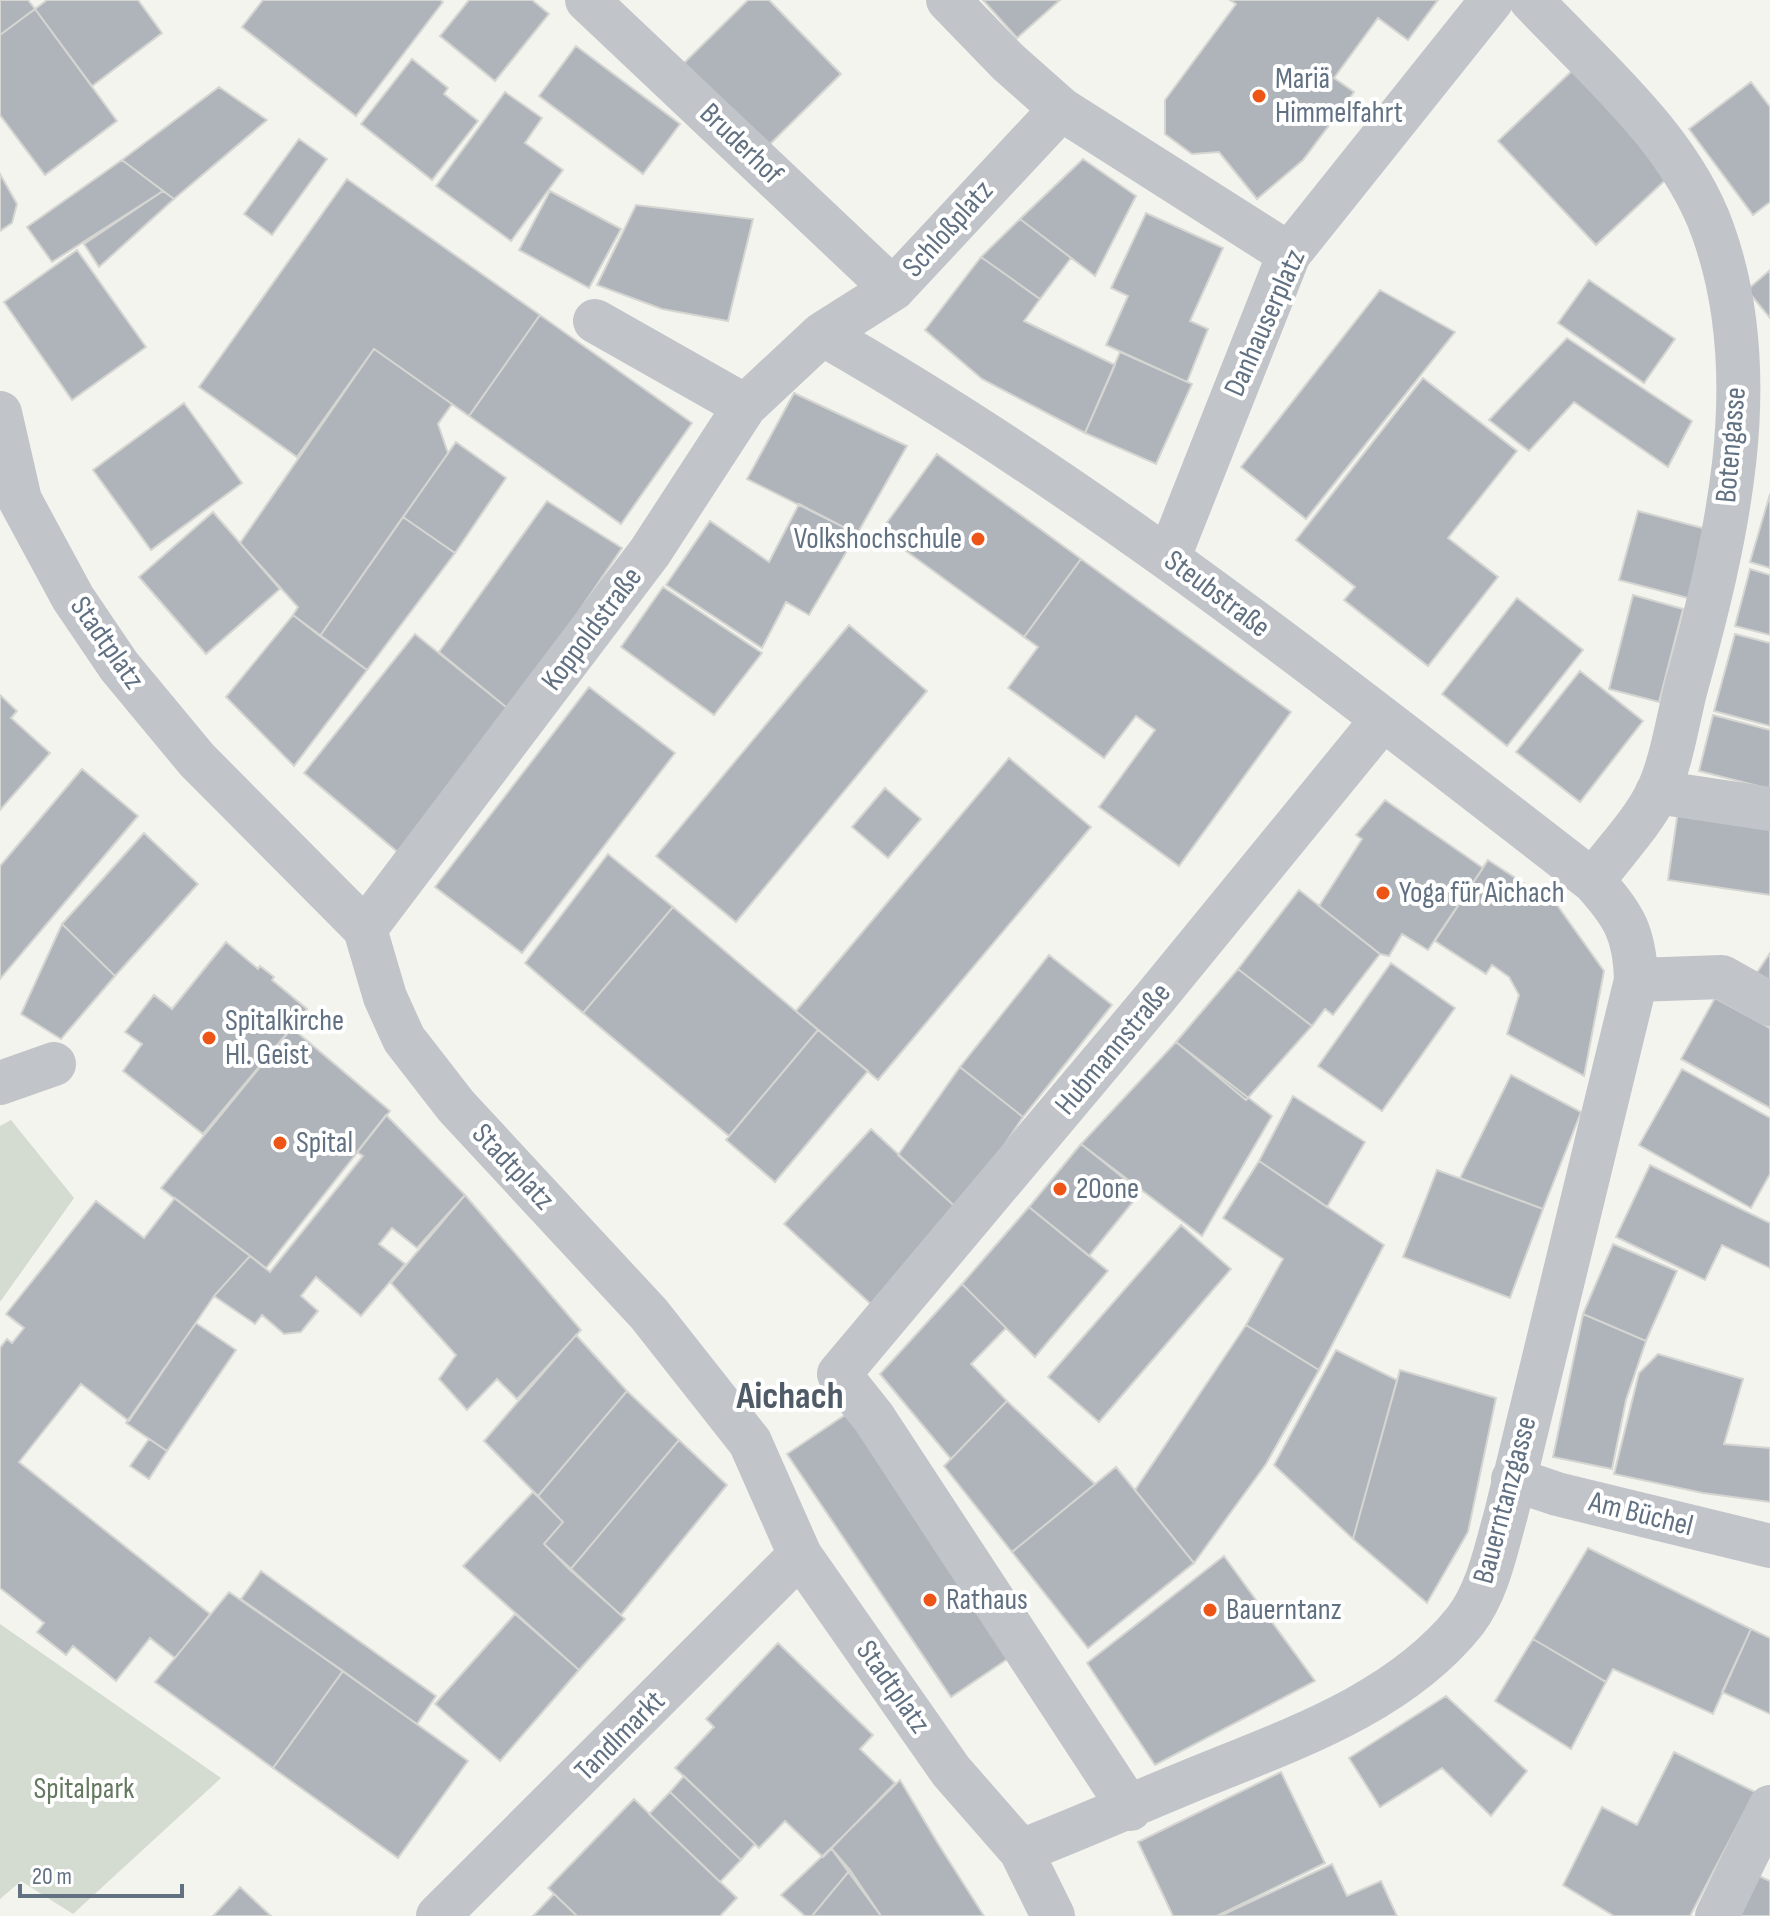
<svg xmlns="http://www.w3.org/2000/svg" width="1770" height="1916" viewBox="0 0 1770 1916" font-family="'Sofia Sans Condensed',sans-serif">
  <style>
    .green { fill: #d4dbd0 }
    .building { fill: #aeb4ba; stroke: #d5d5d2; stroke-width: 2 }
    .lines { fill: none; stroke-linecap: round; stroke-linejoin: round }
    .street { stroke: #c1c4c8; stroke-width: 44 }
    .poi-dot { fill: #ed5516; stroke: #fff; stroke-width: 3 }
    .labels { text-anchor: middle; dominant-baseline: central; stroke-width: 8; stroke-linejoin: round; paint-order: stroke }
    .poi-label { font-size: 30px; fill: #617182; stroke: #fff; text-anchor: start }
    .street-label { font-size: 30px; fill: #617182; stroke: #fff }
    .park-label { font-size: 30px; fill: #647960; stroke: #fff }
    .district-label { font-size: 38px; font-weight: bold; fill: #4f5b67; stroke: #fff }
  </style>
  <rect width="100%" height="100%" fill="#f4f4ef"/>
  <!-- green -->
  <path class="green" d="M 11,1120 L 74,1198 L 0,1302 L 0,1126 Z
    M 0,1624 L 221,1778 L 73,1914 L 21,1881 L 0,1899 Z"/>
  <!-- building -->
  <path class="building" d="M 0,0 L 28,0 L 35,9 L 0,35 Z
    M 47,0 L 138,0 L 162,33 L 92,86 L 35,9 Z
    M 263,0 L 440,0 L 443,2 L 356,116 L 242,27 Z
    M 469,0 L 532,0 L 549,14 L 495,81 L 440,36 Z
    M 748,0 L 769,0 L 841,74 L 766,148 L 684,63 Z
    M 983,0 L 1060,0 L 1017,38 Z
    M 1230,0 L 1438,0 L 1408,40 L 1378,18 L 1334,78 L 1354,92 L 1303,160 L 1257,199 L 1219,152 L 1192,154 L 1165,134 L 1165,100 L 1236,4 Z
    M 35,9 L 117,121 L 45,175 L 0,115 L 0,35 Z
    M 576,46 L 680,124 L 643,174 L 539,96 Z
    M 412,59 L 448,88 L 444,94 L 478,121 L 432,180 L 361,124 Z
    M 1576,67 L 1674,172 L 1596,245 L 1498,141 Z
    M 1751,82 L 1770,107 L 1770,202 L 1753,215 L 1689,129 Z
    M 219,87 L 267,120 L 174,199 L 122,160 Z
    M 505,92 L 542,118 L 525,143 L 563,170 L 511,241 L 436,186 Z
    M 299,139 L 327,159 L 272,235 L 244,214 Z
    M 1083,159 L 1136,196 L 1095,276 L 1020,219 Z
    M 122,160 L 163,191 L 52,262 L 27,227 Z
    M 0,174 L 17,204 L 12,223 L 0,231 Z
    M 347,179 L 540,315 L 469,416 L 374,349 L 297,457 L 199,387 Z
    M 163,191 L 174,199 L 99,267 L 84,244 Z
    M 550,191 L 621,229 L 589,288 L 519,250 Z
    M 636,205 L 753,219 L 728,321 L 662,309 L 597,285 Z
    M 1146,213 L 1223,248 L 1190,321 L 1208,329 L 1187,382 L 1106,345 L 1128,296 L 1111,288 Z
    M 1020,219 L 1071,258 L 1040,299 L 981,257 Z
    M 77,250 L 146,347 L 72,400 L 4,302 Z
    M 981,257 L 1040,299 L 1024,321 L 1115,365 L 1085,433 L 982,379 L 925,330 Z
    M 1770,270 L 1770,318 L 1747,290 Z
    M 1589,280 L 1675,339 L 1644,383 L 1558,323 Z
    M 1380,290 L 1455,332 L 1306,519 L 1241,467 Z
    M 540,315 L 692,423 L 621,524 L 469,416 Z
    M 1567,338 L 1692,421 L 1668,467 L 1574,402 L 1529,451 L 1489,420 Z
    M 374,349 L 452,404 L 438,424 L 448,453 L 320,636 L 293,615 L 298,607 L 240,543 Z
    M 1120,352 L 1192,384 L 1156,464 L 1085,433 Z
    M 1423,378 L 1517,451 L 1448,538 L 1498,577 L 1428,666 L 1344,600 L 1355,587 L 1296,540 Z
    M 794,393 L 907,446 L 857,534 L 747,479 Z
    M 184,403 L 242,483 L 151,550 L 93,470 Z
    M 456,442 L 506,478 L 455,553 L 403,517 Z
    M 937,454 L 1081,559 L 1024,637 L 880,532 Z
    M 1770,494 L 1770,568 L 1750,562 Z
    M 547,501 L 622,548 L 511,711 L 439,652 Z
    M 799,504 L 857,534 L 809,615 L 786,602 L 762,648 L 666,585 L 710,521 L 769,562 Z
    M 1638,511 L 1706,529 L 1688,598 L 1619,580 Z
    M 213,512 L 280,589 L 206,654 L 139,577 Z
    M 403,517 L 455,553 L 367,670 L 320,636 Z
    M 1081,559 L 1291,712 L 1179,866 L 1099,807 L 1155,730 L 1136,716 L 1104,758 L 1008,688 L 1038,647 L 1024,637 Z
    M 1750,569 L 1770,575 L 1770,635 L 1735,626 Z
    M 663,587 L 762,653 L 714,715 L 621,647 Z
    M 1633,595 L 1683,609 L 1659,702 L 1609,689 Z
    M 1517,598 L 1583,650 L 1507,746 L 1442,694 Z
    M 293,615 L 367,670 L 294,766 L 226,697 Z
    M 849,625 L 927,691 L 736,922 L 656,856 Z
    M 415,634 L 511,711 L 400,854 L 304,773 Z
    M 1735,634 L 1770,643 L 1770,726 L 1714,711 Z
    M 1580,671 L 1643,721 L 1580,802 L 1516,752 Z
    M 589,687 L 675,753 L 522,953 L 435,887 Z
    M 0,695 L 17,711 L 11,718 L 50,753 L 0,810 Z
    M 1713,715 L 1770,730 L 1770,789 L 1699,771 Z
    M 1009,758 L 1091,827 L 878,1080 L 796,1011 Z
    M 82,769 L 138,816 L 0,979 L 0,866 Z
    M 885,788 L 921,819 L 888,858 L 852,827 Z
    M 1385,800 L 1483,868 L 1428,950 L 1402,934 L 1389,956 L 1380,954 L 1319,906 L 1362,839 L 1356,835 Z
    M 1678,811 L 1770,825 L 1770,895 L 1668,880 Z
    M 144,833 L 198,884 L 115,976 L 62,924 Z
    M 608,854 L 673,907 L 583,1013 L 525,963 Z
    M 1488,860 L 1557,905 L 1604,971 L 1584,1076 L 1507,1034 L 1519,995 L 1509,977 L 1492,965 L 1486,974 L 1435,941 Z
    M 1299,890 L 1380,954 L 1333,1015 L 1325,1009 L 1312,1026 L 1238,969 Z
    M 673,907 L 818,1030 L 729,1136 L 583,1013 Z
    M 62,924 L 115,976 L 61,1039 L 21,1014 Z
    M 226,942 L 258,969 L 260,966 L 274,977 L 272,980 L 307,1009 L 203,1134 L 123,1071 L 142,1044 L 125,1032 L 154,995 L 172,1009 Z
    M 1770,953 L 1770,983 L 1756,974 Z
    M 1049,955 L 1112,1005 L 1023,1117 L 960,1067 Z
    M 1391,963 L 1455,1008 L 1382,1111 L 1318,1066 Z
    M 1238,969 L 1312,1026 L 1246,1100 L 1176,1042 Z
    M 1715,998 L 1770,1028 L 1770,1108 L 1681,1059 Z
    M 292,1028 L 390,1111 L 266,1268 L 161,1188 Z
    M 818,1030 L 868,1071 L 775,1182 L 726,1140 Z
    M 1176,1042 L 1272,1116 L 1202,1236 L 1081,1144 Z
    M 960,1067 L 1023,1117 L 960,1211 L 898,1155 Z
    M 1682,1069 L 1770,1118 L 1770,1174 L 1751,1208 L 1639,1145 Z
    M 1511,1075 L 1581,1112 L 1543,1209 L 1460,1178 Z
    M 1293,1096 L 1365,1142 L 1327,1207 L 1259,1161 Z
    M 386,1115 L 465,1195 L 417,1248 L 392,1228 L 379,1244 L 405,1264 L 361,1316 L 316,1277 L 301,1296 L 318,1311 L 301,1332 L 284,1334 L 262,1315 L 255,1324 L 214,1296 L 250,1256 L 270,1272 L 363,1156 L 357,1152 Z
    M 871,1129 L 960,1211 L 873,1306 L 784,1224 Z
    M 1081,1144 L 1141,1192 L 1089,1256 L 1029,1207 Z
    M 1259,1161 L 1384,1245 L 1319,1370 L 1246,1325 L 1283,1259 L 1223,1218 Z
    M 1650,1165 L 1770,1223 L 1770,1268 L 1722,1245 L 1705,1280 L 1616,1237 Z
    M 1437,1170 L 1543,1209 L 1510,1298 L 1403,1257 Z
    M 465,1195 L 581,1330 L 517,1399 L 497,1379 L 467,1410 L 439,1379 L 456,1355 L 391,1283 Z
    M 175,1198 L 250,1256 L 214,1296 L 129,1421 L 81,1384 L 19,1462 L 210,1614 L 175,1658 L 150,1638 L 116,1681 L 73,1646 L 66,1655 L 37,1632 L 44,1623 L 0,1588 L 0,1348 L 7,1339 L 12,1343 L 24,1328 L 6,1314 L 96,1201 L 144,1238 Z
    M 1029,1207 L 1108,1271 L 1035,1357 L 962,1284 Z
    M 1181,1225 L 1231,1269 L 1099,1422 L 1048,1377 Z
    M 1613,1244 L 1677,1271 L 1646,1341 L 1583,1314 Z
    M 962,1284 L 1006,1328 L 971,1364 L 1007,1401 L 951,1459 L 880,1374 Z
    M 1583,1314 L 1646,1341 L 1626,1400 L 1612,1469 L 1553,1457 Z
    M 196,1323 L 236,1350 L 167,1451 L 126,1423 Z
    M 1246,1325 L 1319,1370 L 1266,1464 L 1194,1563 L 1135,1490 Z
    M 576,1335 L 627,1391 L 538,1496 L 484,1441 Z
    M 1336,1350 L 1397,1380 L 1353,1539 L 1274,1465 Z
    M 1658,1354 L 1743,1379 L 1724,1444 L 1770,1448 L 1770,1502 L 1703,1493 L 1614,1474 L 1639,1373 Z
    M 1400,1370 L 1496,1398 L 1468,1532 L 1427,1603 L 1353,1539 Z
    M 627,1391 L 679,1440 L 570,1570 L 544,1544 L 563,1522 L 538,1496 Z
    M 1007,1401 L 1095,1484 L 1012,1552 L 944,1466 Z
    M 848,1413 L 1012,1656 L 951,1697 L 787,1454 Z
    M 149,1439 L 167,1451 L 149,1479 L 130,1466 Z
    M 679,1440 L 727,1485 L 621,1615 L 570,1570 Z
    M 1116,1467 L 1194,1563 L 1088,1648 L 1012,1552 Z
    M 533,1492 L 563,1522 L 544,1544 L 625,1619 L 579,1670 L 463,1566 Z
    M 1588,1548 L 1751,1629 L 1713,1714 L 1613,1669 L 1606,1682 L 1533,1639 Z
    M 1224,1556 L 1315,1681 L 1155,1765 L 1087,1663 Z
    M 261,1571 L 436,1696 L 417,1724 L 241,1599 Z
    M 229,1592 L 343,1671 L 273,1768 L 155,1682 Z
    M 515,1614 L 579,1670 L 500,1761 L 435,1704 Z
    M 1751,1629 L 1770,1638 L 1770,1714 L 1722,1692 Z
    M 1533,1639 L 1606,1682 L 1571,1749 L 1495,1701 Z
    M 778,1643 L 873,1735 L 860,1749 L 895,1783 L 823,1857 L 785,1821 L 759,1848 L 675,1768 L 714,1727 L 706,1719 Z
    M 343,1671 L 468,1761 L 398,1858 L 273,1768 Z
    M 1446,1696 L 1527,1771 L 1491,1816 L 1442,1768 L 1380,1807 L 1349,1758 Z
    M 1674,1752 L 1755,1792 L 1690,1916 L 1614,1916 L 1563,1885 L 1602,1807 L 1637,1825 Z
    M 1281,1772 L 1325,1863 L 1217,1916 L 1173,1916 L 1138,1842 Z
    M 684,1776 L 755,1844 L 741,1860 L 670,1792 Z
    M 900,1780 L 937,1842 L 984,1916 L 881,1916 L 831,1848 Z
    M 670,1792 L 741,1860 L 720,1882 L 649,1814 Z
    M 634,1799 L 737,1898 L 720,1916 L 577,1916 L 548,1888 Z
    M 831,1848 L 850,1870 L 812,1916 L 805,1916 L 781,1895 Z
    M 1332,1864 L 1347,1896 L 1381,1881 L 1397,1916 L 1220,1916 Z
    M 850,1870 L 881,1916 L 812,1916 Z
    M 1757,1875 L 1770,1881 L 1770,1916 L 1738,1916 Z
    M 240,1887 L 271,1916 L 213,1916 Z
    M 554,1894 L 577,1916 L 533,1916 Z"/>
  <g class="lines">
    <!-- street -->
    <path class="street" d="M 587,0 L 893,289
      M 948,0 L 1008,62 L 1061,109 L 1289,254
      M 1531,0 C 1596,69 1681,140 1713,231 C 1766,379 1726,542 1686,688 C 1678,719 1671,765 1657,793 C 1642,824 1613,853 1593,881
      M 595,321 L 745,406
      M 822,334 C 1096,490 1344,689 1593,881 C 1624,915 1635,934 1636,980 L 1506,1514 C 1496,1549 1488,1591 1465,1621 C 1394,1710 1274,1745 1173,1788 C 1122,1809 1073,1831 1021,1851
      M 0,413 L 20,500 L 73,598 L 119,666 L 197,760 L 365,929 L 385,997 L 404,1039 L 456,1106 L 649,1314 L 750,1442 L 800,1555 L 951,1771 L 1021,1851 L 1053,1916
      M 1169,557 L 1289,254 L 1492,0
      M 1657,792 L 1770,809
      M 365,929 L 650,552 L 745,406 L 822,334 L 893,289 L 1061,109
      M 1636,980 L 1722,977 L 1770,1004
      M 0,1083 L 54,1064
      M 1513,1479 L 1557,1494 L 1770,1546
      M 1130,1809 L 874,1418 L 839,1374 L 1154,999 L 1383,719
      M 438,1916 L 800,1555
      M 1717,1916 L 1770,1807"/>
  </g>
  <!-- markers -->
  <g class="poi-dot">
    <circle cx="1259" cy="96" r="8"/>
    <circle cx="978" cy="539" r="8"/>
    <circle cx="1383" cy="893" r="8"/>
    <circle cx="209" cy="1038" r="8"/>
    <circle cx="280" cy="1143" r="8"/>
    <circle cx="1060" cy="1189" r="8"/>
    <circle cx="930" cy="1600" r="8"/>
    <circle cx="1210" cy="1610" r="8"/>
  </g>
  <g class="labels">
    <!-- poi labels -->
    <g class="poi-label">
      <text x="1275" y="79">Mariä<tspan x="1275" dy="34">Himmelfahrt</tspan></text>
      <text x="962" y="539" text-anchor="end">Volkshochschule</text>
      <text x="1399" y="893">Yoga für Aichach</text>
      <text x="225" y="1021">Spitalkirche<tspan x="225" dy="34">Hl. Geist</tspan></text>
      <text x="296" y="1143">Spital</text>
      <text x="1076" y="1189">20one</text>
      <text x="946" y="1600">Rathaus</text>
      <text x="1226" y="1610">Bauerntanz</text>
    </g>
    <!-- street labels -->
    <g class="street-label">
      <text transform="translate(741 144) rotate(44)">Bruderhof</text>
      <text transform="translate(948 229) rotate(-48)">Schloßplatz</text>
      <text transform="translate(1265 323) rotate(-66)">Danhauserplatz</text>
      <text transform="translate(1731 445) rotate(-85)">Botengasse</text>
      <text transform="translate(1217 594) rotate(37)">Steubstraße</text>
      <text transform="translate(592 629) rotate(-53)">Koppoldstraße</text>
      <text transform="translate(107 643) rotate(55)">Stadtplatz</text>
      <text transform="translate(1113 1049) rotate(-50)">Hubmannstraße</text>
      <text transform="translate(513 1167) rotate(47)">Stadtplatz</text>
      <text transform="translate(1505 1500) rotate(-75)">Bauerntanzgasse</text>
      <text transform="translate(1641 1514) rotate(14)">Am Büchel</text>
      <text transform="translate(893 1687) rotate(55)">Stadtplatz</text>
      <text transform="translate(620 1736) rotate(-45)">Tandlmarkt</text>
    </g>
    <!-- park labels -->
    <g class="park-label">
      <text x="84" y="1789">Spitalpark</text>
    </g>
    <!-- district labels -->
    <g class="district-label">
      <text x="790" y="1396">Aichach</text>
    </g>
  </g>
  <!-- scale -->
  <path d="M20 1884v12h162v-12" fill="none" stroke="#617182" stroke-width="4"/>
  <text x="32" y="1884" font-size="24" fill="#617182" stroke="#ffffff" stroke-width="6" paint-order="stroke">20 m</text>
</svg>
